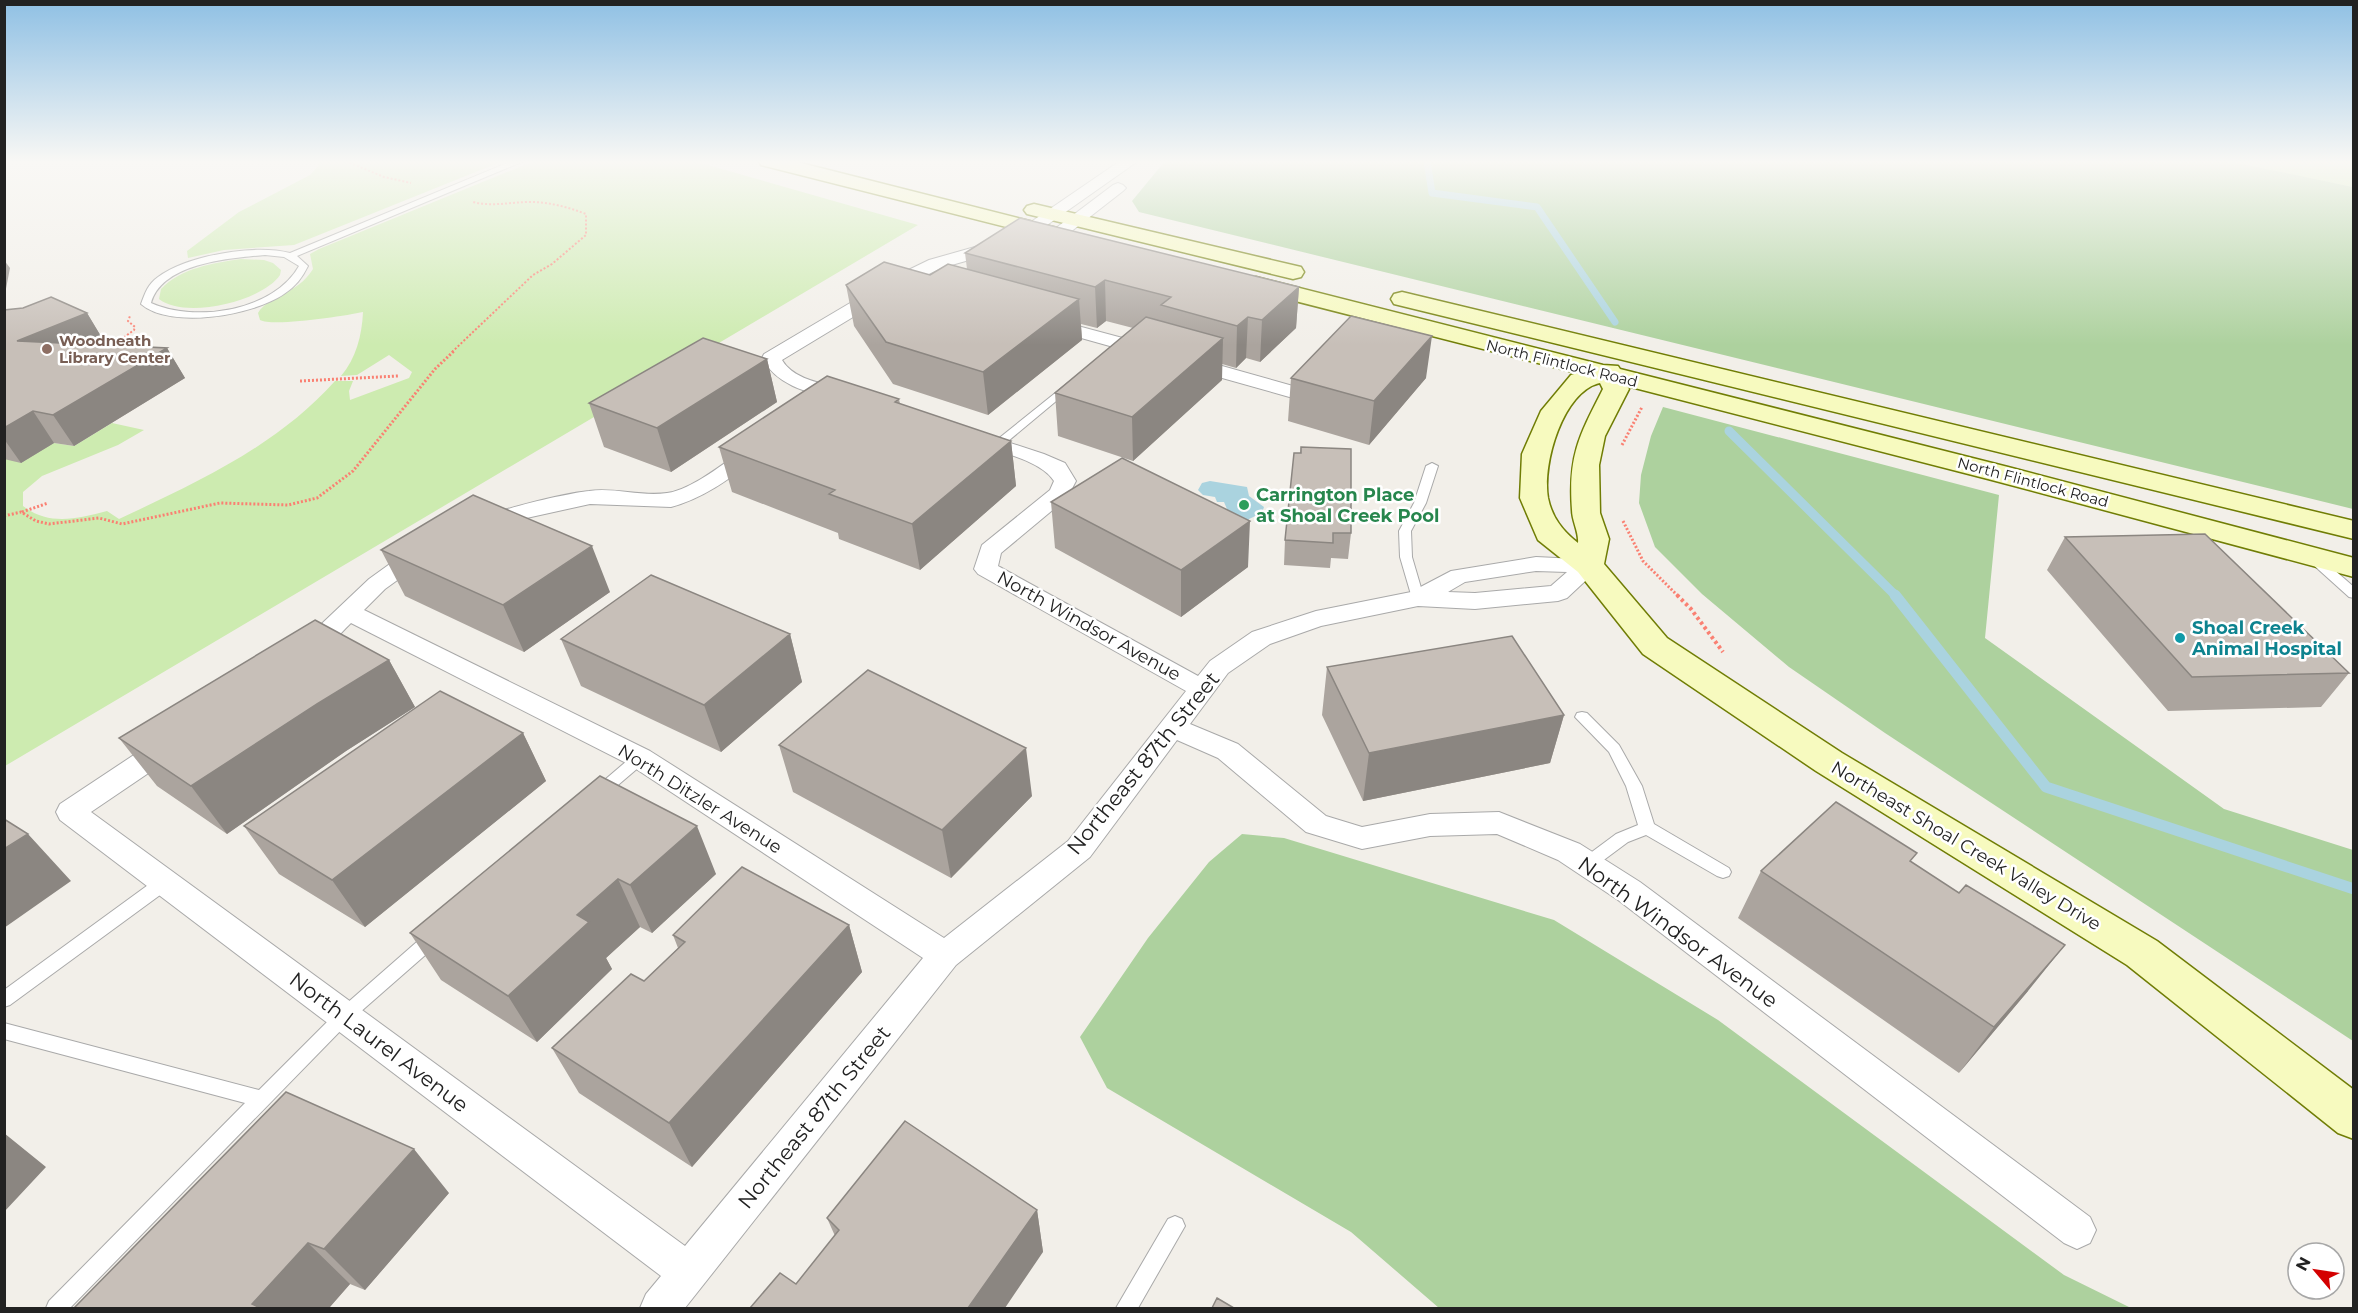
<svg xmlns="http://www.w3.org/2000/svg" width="2358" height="1313" viewBox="0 0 2358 1313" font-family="Montserrat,sans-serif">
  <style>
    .grass { fill: #cdebb0 }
    .forest { fill: #add19e }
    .water { fill: #aad3df }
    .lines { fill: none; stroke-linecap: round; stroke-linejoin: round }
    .stream-far2 { stroke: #aad3df; stroke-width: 7 }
    .stream-far1 { stroke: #aad3df; stroke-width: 9 }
    .stream { stroke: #aad3df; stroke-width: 11 }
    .lane-casing { stroke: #a9a9a9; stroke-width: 2 }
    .street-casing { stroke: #a9a9a9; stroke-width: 2 }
    .secondary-casing { stroke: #707d05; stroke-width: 3 }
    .path-far2 { stroke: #fa8072; stroke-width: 2; stroke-dasharray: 2 2; stroke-linecap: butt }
    .path-far1 { stroke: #fa8072; stroke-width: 3; stroke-dasharray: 2 2; stroke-linecap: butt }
    .path { stroke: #fa8072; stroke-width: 4; stroke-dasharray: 3 3; stroke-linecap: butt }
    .lane { fill: #fff; fill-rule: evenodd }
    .street { fill: #fff; fill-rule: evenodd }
    .secondary { fill: #f7fabf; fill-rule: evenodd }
    .wall { fill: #aba49e }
    .shaded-wall { fill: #8b8681 }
    .building { fill: #c7bfb8; stroke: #8b8681; stroke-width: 1.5 }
    .education-dot { fill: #8d6e63; stroke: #fff; stroke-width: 2 }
    .leisure-dot { fill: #2e9e5b; stroke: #fff; stroke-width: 2 }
    .culture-dot { fill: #0f9aa8; stroke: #fff; stroke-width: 2 }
    .labels { text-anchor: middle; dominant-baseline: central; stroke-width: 5; stroke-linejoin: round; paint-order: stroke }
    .far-education-label { font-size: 15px; font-weight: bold; fill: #785e54; stroke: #fff; text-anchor: start }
    .far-street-label { font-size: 15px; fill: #222; stroke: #fff }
    .leisure-label { font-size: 18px; font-weight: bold; fill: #27864d; stroke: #fff; text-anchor: start }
    .street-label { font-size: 18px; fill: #222; stroke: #fff }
    .culture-label { font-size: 18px; font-weight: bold; fill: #0d838f; stroke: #fff; text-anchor: start }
    .near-street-label { font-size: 21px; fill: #222; stroke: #fff }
  </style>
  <rect width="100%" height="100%" fill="#f2efe9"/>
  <!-- grass -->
  <path class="grass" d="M 318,161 L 503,161 L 294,245 L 224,250 L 188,258 L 187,251 L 239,212 L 310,175 L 319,165 Z
    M 534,161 L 694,161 L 918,225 L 5,766 L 5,459 L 54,443 L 74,446 L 112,423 L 144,430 L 118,445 L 42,476 L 23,492 L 23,506 C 49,526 77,519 107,511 L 119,519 C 196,483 277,446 335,381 L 353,381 L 349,391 L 350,400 L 409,378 L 412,372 L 389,355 L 357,375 L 341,376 C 356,359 362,335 363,312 C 345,316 273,327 260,320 L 258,313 C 269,295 297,295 313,269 L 310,254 L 319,249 Z
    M 2351,161 L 2353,187 L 2228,162 Z
    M 241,259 L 264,260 L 273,263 L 281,270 L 280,275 C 263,301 185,320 159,299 L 161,289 C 181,268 213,263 241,259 Z"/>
  <!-- forest -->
  <path class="forest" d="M 1165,161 L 2228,161 L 2353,187 L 2353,509 L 1139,212 L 1132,201 Z
    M 1663,407 L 1999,495 L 1985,638 L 2224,809 L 2353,850 L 2353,1041 L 1885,733 L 1789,667 L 1702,594 L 1655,547 L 1639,503 L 1641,475 L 1651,436 Z
    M 1242,834 L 1284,838 L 1554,920 L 1718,1020 L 2064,1275 L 2131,1308 L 1439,1308 L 1351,1232 L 1107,1088 L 1080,1037 L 1148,938 L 1209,862 Z"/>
  <!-- water -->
  <path class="water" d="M 1210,481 L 1247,487 L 1249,496 L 1264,507 L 1262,513 L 1249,519 L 1247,524 L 1218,511 L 1227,509 L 1224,502 L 1217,502 L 1215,497 L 1203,495 L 1198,490 L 1202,483 Z"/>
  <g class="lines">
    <!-- stream-far2 -->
    <path class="stream-far2" d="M 1427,161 L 1432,193 L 1537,207 L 1615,322"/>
    <!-- stream-far1 -->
    <path class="stream-far1" d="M 1729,431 L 1897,597"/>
    <!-- stream -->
    <path class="stream" d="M 1895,595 L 2046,787 L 2354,889"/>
    <!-- lane casing -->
    <g class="lane-casing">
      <path id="lane" d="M 512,161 L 524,161 L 297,256 L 308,266 C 302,278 296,286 284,294 C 254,315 171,330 141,304 C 145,293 148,284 158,277 C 188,255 255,244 290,253 ZM 265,255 L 284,257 L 299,266 C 274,311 195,323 151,303 C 162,263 230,258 265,255 Z
        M 1069,382 L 1073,383 L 1073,387 L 1001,447 L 993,447 L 993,443 Z
        M 1432,463 L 1438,466 L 1426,503 L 1411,531 L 1412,557 L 1424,598 L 1418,602 L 1412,598 L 1400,557 L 1399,531 L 1414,503 L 1426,466 Z
        M 2313,554 L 2317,555 L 2354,587 L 2354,598 L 2349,597 L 2309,561 L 2307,558 Z
        M 1582,712 L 1587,713 L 1619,745 L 1642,786 L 1654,824 L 1729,868 L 1731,872 L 1729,876 L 1723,878 L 1717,876 L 1646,835 L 1628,842 L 1593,868 L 1587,870 L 1581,868 L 1579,864 L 1581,860 L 1616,834 L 1638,825 L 1626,786 L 1609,752 L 1575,717 L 1577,713 Z
        M 640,753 L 645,754 L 647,758 L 645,762 L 604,797 L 594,797 L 591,793 L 594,789 L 635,754 Z
        M 165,876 L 171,877 L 173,882 L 171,887 L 10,1005 L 4,1007 L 4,990 L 159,877 Z
        M 433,931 L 439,933 L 441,938 L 439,943 L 350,1021 L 70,1308 L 46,1308 L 49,1301 L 245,1103 L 4,1039 L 4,1023 L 259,1090 L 338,1011 L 427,933 Z
        M 1175,1216 L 1182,1219 L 1185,1226 L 1138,1308 L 1116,1308 L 1168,1219 Z"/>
    </g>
    <!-- street casing -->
    <g class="street-casing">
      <path id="street" d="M 1120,161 L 1138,161 L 1040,230 L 1001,251 L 941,268 L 906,285 L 782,360 C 795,382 829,384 852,391 L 855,395 L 852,399 L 845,401 C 813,393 779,389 762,358 L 764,354 L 894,277 L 929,260 L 989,243 L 1028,224 Z
        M 1118,183 L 1123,185 L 1126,188 L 1123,191 L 1064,237 L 1052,237 L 1050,234 L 1052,231 L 1113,185 Z
        M 1048,318 L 1156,347 L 1158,351 L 1156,355 L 1149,357 L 1042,327 L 1039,323 L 1042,319 Z
        M 1190,357 L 1300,388 L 1303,392 L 1300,396 L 1293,398 L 1183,367 L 1180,363 L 1183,359 Z
        M 980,433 L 1044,454 L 1065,463 L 1076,481 L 1067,498 L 1001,553 L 998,566 L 1198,676 L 1210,661 L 1252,632 L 1316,611 L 1411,592 L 1451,571 L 1536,557 L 1597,560 L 1601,565 L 1597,570 L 1567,598 L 1558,601 L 1475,609 L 1418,606 L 1321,626 L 1270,644 L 1228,673 L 1190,724 L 1238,744 L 1326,816 L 1362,827 L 1430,814 L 1499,812 L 1580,844 L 1640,882 L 2090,1217 L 2096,1230 L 2090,1243 L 2077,1249 L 2064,1243 L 1618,900 L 1558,860 L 1497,834 L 1430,836 L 1362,849 L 1306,832 L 1218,758 L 1177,740 L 1090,857 L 956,965 L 685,1308 L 640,1308 L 646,1294 L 661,1276 L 60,820 L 56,812 L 60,804 L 158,739 L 168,736 L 178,739 L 182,746 L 178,753 L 91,812 L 685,1246 L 923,958 L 630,765 L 351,623 C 336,637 320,662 298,656 L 294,650 L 369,579 L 412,548 L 420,546 L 428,548 L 432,553 L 428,558 L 385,589 L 364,610 L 650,751 L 944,938 L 1068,841 L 1186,691 L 978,574 L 974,569 L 982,545 L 1050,490 L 1054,481 C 1041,460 996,451 973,443 L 970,439 L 973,435 ZM 1536,571 L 1567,572 L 1551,586 L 1475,593 L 1448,592 L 1465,582 Z
        M 753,446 L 760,448 L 764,452 L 760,456 C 733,476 705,498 671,507 L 590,504 L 513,521 L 483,532 L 475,530 L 472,525 C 481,512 569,493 589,491 C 614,487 641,497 667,493 C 691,490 726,462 746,448 Z"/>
    </g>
    <!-- secondary casing -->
    <g class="secondary-casing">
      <path id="secondary" d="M 759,161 L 793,161 L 1065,230 L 1069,234 L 1065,238 L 1058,240 L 761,165 Z
        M 1034,204 L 1301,267 L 1304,272 L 1301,277 L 1293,279 L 1027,214 L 1024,210 L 1027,206 Z
        M 1256,277 L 1603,365 L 1618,366 L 1620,369 L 2008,467 L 2354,558 L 2354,577 L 1988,479 L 1627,386 L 1629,389 L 1605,436 L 1599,465 L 1600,513 L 1609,539 L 1604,564 L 1667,638 L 1842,753 L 2157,941 L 2354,1090 L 2354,1139 L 2338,1133 L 2127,965 L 1816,771 L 1643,654 L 1578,572 L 1538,540 L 1520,498 L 1522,454 L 1541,411 L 1571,375 L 1577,373 L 1248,289 L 1245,284 L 1248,279 ZM 1600,383 L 1603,389 C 1579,436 1568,456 1572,510 C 1572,521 1579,532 1578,543 C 1563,531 1552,518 1548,498 C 1542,464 1563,391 1600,383 Z
        M 1402,292 L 2354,521 L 2354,539 L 1394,304 L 1391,299 L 1394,294 Z"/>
    </g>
    <!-- path-far2 -->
    <path class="path-far2" d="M 346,161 L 384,177 L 411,183
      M 111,347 L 134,330 L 135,327 L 128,321 L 130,316
      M 452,352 L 533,275 L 552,264 L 586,235 L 586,214 C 568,207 549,202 530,202 C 510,202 493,207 473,202"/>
    <!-- path-far1 -->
    <path class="path-far1" d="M 300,381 L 398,376
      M 1622,445 L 1642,407
      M 22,512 L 48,503
      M 4,516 L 21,512 L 36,521 L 49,524 L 99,518 L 122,524 L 220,503 L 288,505 L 317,498 L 353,471 L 435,369 L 454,351
      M 1623,521 L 1643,561 L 1679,597"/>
    <!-- path -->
    <path class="path" d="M 1677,595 L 1691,609 L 1723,652"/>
    <!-- lane -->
    <use href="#lane" class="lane"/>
    <!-- street -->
    <use href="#street" class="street"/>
    <!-- secondary -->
    <use href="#secondary" class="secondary"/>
  </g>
  <!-- wall -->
  <path class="wall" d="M 965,253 L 1299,287 L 1296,328 L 1260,362 L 1246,358 L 1236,368 L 1222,364 L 1222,380 L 1133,461 L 1058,436 L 1055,393 L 1133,328 L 1106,321 L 1097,328 L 1081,324 L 1082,340 L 988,415 L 893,384 L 854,326 L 846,285 L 930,275 L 967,269 Z
    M 4,310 L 87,313 L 105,343 L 101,345 L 167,348 L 185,378 L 74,446 L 54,443 L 21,463 L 4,459 Z
    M 767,359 L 777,402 L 671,472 L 604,447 L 589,403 Z
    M 1291,378 L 1426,378 L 1369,445 L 1288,421 Z
    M 899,399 L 900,404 L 1011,441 L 1016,486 L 920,570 L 839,539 L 838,533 L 732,492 L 719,447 Z
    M 1301,447 L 1351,533 L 1348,559 L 1331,558 L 1330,568 L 1284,565 L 1285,540 Z
    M 1051,502 L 1248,567 L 1181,617 L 1055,548 Z
    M 2065,537 L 2349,673 L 2321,707 L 2168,711 L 2047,570 Z
    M 381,550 L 610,592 L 524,652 L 405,596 Z
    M 790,634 L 802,682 L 721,752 L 581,686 L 561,639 Z
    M 389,660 L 415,707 L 346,751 L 227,834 L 157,786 L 119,738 Z
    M 1327,667 L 1564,715 L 1550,763 L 1363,801 L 1322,715 Z
    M 523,733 L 546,781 L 365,927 L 279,874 L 244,826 Z
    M 779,745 L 1032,796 L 951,878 L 793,792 Z
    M 600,776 L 716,874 L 652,933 L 640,927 L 606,958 L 612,969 L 537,1042 L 441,980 L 410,933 Z
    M 1911,862 L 2028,991 L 1959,1073 L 1738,918 L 1761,871 Z
    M 849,925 L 862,972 L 692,1167 L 579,1093 L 552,1048 L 644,981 L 678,948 L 673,935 Z
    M 449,1193 L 365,1290 L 350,1284 L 329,1308 L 74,1308 Z
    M 1037,1210 L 1043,1252 L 796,1284 L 835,1236 L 827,1218 Z"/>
  <!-- shaded-wall -->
  <path class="shaded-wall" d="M 4,260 L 10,268 L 4,299 Z
    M 1105,280 L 1106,321 L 1097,328 L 1095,287 Z
    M 1299,287 L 1296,328 L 1260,362 L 1262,320 Z
    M 1079,299 L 1082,340 L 988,415 L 983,372 Z
    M 87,313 L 105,343 L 37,371 L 17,341 Z
    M 1248,317 L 1246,358 L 1236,368 L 1237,326 Z
    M 1432,336 L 1426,378 L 1369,445 L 1374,401 Z
    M 1223,338 L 1222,380 L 1133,461 L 1132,417 Z
    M 167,348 L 185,378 L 74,446 L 53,415 Z
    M 767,359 L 777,402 L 671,472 L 657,428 Z
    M 33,411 L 54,443 L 21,463 L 4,439 L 4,428 Z
    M 1011,441 L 1016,486 L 920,570 L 912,524 Z
    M 1250,521 L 1248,567 L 1181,617 L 1181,570 Z
    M 592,546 L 610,592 L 524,652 L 503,605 Z
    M 790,634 L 802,682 L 721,752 L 704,705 Z
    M 389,660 L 415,707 L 346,751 L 227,834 L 191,786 L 317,704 Z
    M 1564,715 L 1550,763 L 1363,801 L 1369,753 Z
    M 523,733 L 546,781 L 365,927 L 332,880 Z
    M 1026,748 L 1032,796 L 951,878 L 942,830 Z
    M 697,826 L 716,874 L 652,933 L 630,885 Z
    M 28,834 L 71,881 L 4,928 L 4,849 Z
    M 618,879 L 640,927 L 606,958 L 612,969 L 537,1042 L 508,996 L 577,915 Z
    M 849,925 L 862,972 L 692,1167 L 669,1123 Z
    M 2065,945 L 2028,991 L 1959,1073 L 1994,1027 Z
    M 4,1133 L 46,1167 L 4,1212 Z
    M 414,1149 L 449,1193 L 365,1290 L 324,1249 Z
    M 1037,1210 L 1043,1252 L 1005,1308 L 968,1308 Z
    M 308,1243 L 350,1284 L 329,1308 L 257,1308 L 252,1304 Z"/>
  <!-- building -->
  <path class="building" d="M 1020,218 L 1299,287 L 1262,320 L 1248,317 L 1237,326 L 1161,305 L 1171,297 L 1105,280 L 1095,287 L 965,253 Z
    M 884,262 L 930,275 L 948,264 L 1079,299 L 983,372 L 886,342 L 846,285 Z
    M 51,297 L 87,313 L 17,341 L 167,348 L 53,415 L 33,411 L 4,428 L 4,310 L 23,308 Z
    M 1351,316 L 1432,336 L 1374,401 L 1291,378 Z
    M 1146,317 L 1223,338 L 1132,417 L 1055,393 Z
    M 703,338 L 767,359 L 657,428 L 589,403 Z
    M 827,376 L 899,399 L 895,402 L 1011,441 L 912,524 L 829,494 L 835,490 L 719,447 Z
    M 1301,447 L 1351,449 L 1351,533 L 1333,533 L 1333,543 L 1285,540 L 1294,453 L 1301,453 Z
    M 1122,458 L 1250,521 L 1181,570 L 1051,502 Z
    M 473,495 L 592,546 L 503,605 L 381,550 Z
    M 2205,534 L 2349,673 L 2192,677 L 2065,537 Z
    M 651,575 L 790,634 L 704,705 L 561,639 Z
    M 315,620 L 389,660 L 317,704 L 191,786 L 119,738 Z
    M 1512,636 L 1564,715 L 1369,753 L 1327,667 Z
    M 868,670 L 1026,748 L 942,830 L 779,745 Z
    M 440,691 L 523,733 L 332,880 L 244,826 Z
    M 600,776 L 697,826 L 630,885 L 618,879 L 577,915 L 589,922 L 508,996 L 410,933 Z
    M 1836,802 L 1917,853 L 1910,861 L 1959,893 L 1966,885 L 2065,945 L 1994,1027 L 1761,871 Z
    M 4,819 L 28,834 L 4,849 Z
    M 742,867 L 849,925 L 669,1123 L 552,1048 L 631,974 L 644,981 L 685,942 L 673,935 Z
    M 286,1092 L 414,1149 L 324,1249 L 308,1243 L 252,1304 L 260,1308 L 74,1308 Z
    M 905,1121 L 1037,1210 L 968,1308 L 750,1308 L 780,1273 L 796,1284 L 839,1230 L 827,1218 Z
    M 1217,1298 L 1234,1308 L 1212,1308 Z"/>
  <!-- sky -->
  <linearGradient id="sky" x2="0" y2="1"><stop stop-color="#8fc0e4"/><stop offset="0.47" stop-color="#f9f8f5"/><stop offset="1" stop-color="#f9f8f5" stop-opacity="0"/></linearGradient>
  <rect width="2358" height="345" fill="url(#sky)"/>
  <!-- markers -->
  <circle class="education-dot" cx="47" cy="349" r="6"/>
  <circle class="leisure-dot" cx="1244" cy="505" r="6"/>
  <circle class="culture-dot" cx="2180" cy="638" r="6"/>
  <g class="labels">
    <!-- far-education labels -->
    <g class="far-education-label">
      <text x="59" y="340">Woodneath<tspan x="59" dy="17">Library Center</tspan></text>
    </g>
    <!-- far-street labels -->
    <g class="far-street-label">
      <text transform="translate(1562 363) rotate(14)">North Flintlock Road</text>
      <text transform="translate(2033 482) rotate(15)">North Flintlock Road</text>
    </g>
    <!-- leisure labels -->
    <g class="leisure-label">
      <text x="1256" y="495">Carrington Place<tspan x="1256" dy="21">at Shoal Creek Pool</tspan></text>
    </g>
    <!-- street labels -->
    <g class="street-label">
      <text transform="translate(1089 626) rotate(29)">North Windsor Avenue</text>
      <text transform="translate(700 799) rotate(32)">North Ditzler Avenue</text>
      <text transform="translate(1966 846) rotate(31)">Northeast Shoal Creek Valley Drive</text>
    </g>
    <!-- culture labels -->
    <g class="culture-label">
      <text x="2192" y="628">Shoal Creek<tspan x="2192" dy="21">Animal Hospital</tspan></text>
    </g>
    <!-- near-street labels -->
    <g class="near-street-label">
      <text transform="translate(1143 763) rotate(-51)">Northeast 87th Street</text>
      <text transform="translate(1678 932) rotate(36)">North Windsor Avenue</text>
      <text transform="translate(379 1042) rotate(37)">North Laurel Avenue</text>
      <text transform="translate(814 1117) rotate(-51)">Northeast 87th Street</text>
    </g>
  </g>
  <!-- border -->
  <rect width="2358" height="1313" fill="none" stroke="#222222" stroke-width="12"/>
  <!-- north arrow -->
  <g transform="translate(2316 1271) rotate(299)"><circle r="28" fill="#ffffff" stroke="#a7a7a7" stroke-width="1.5"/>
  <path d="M0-4.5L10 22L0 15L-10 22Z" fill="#d40000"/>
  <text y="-9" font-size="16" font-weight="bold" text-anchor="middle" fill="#222222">N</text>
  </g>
</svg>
